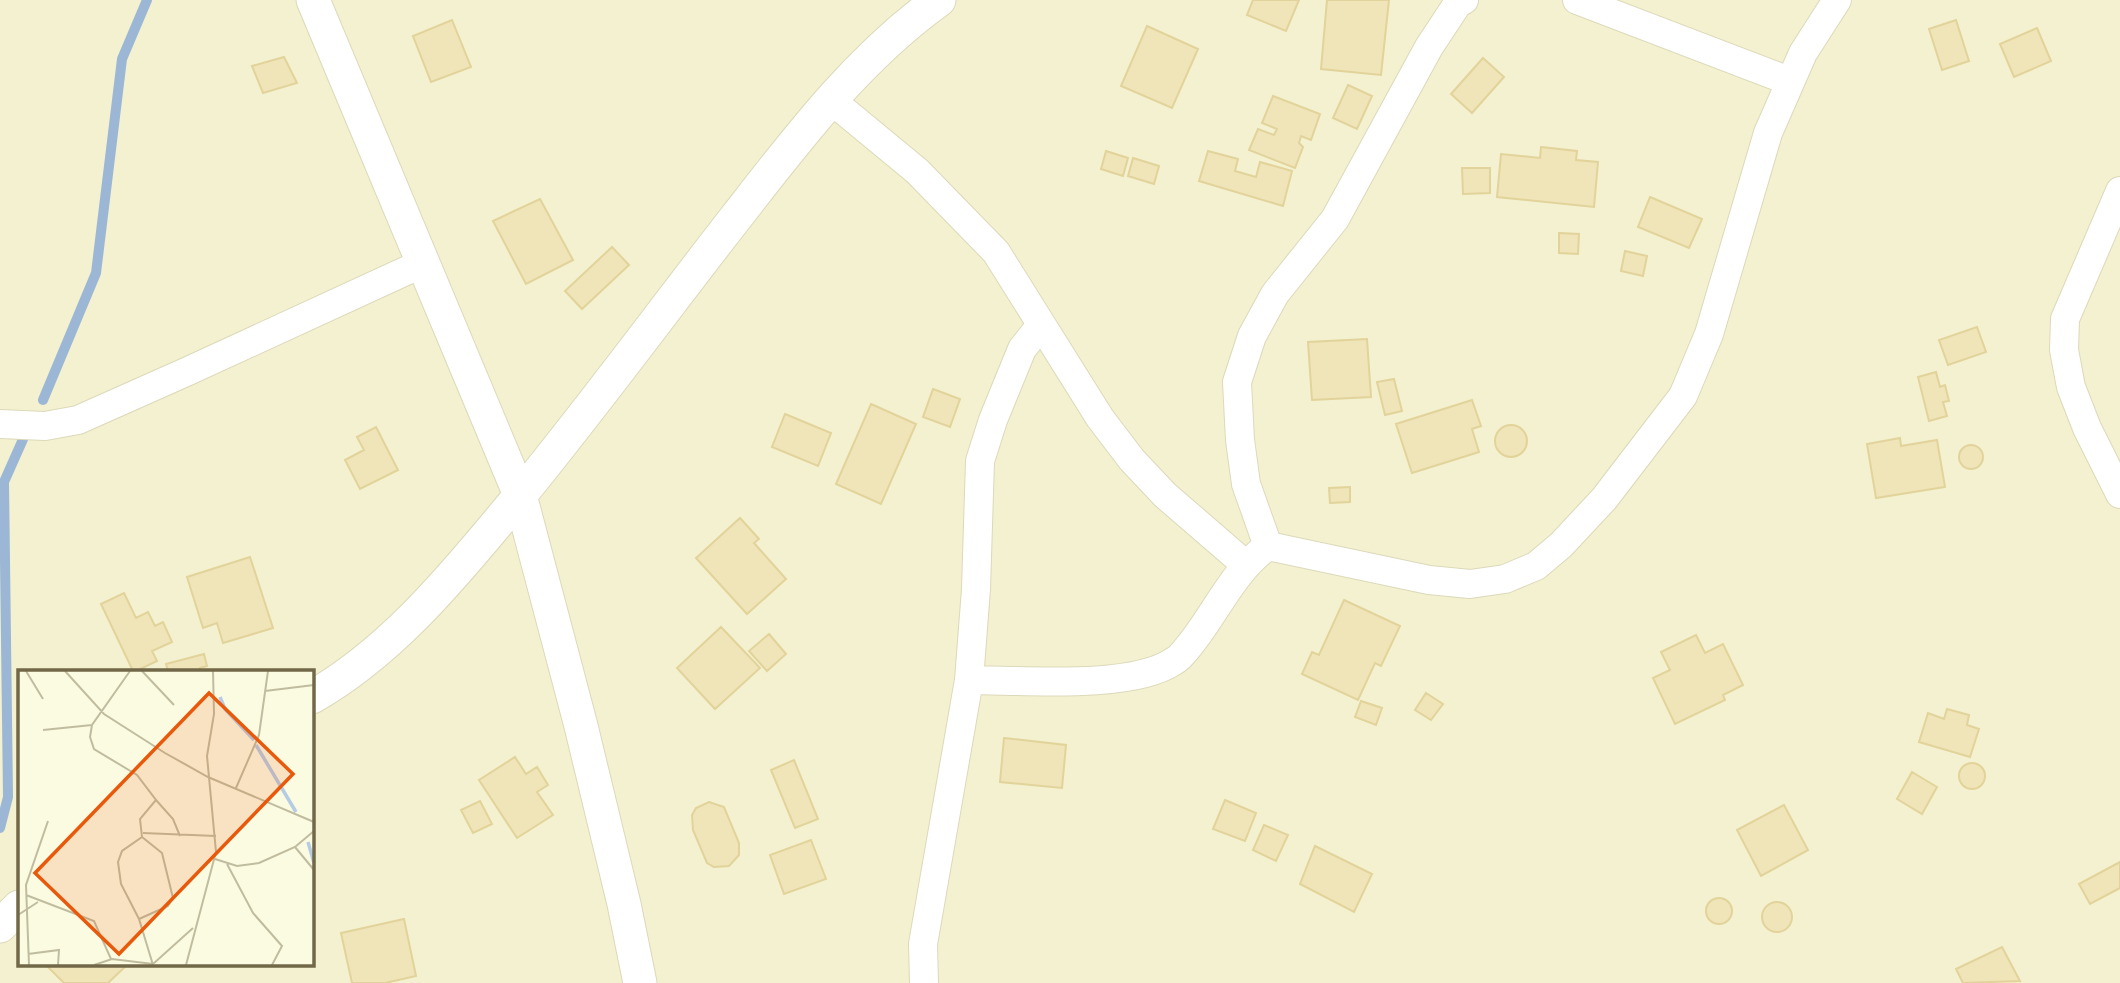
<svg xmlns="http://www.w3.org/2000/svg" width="2120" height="983" viewBox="0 0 2120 983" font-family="Roboto,sans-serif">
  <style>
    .residential { fill: #f3f1cf; fill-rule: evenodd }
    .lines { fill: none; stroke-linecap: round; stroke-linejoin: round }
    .stream { stroke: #9cb6d6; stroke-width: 10 }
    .building { fill: #f0e5b9; stroke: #e2d39a; stroke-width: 2 }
    .minor-casing { stroke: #dcd9ba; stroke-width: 30 }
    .tertiary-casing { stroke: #dcd9ba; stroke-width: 35 }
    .minor { stroke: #fff; stroke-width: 28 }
    .tertiary { stroke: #fff; stroke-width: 33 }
    .inset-river { fill: none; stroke: #b6cbe4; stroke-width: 3.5 }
    .inset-road { fill: none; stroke: #c0bc9f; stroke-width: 2 }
    .view { fill: #e8590c; fill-opacity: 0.15; stroke: #e8590c; stroke-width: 3.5 }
    .inset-edge { fill: none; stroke: #726848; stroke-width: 3.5 }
  </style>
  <rect width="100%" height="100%" fill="#fbfbe1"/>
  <!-- residential -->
  <path class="residential" d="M 0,0 L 2120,0 L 2120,983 L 0,983 ZM 19,671 L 312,671 L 312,964 L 19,964 Z"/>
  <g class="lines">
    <!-- stream -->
    <path class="stream" d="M 43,400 L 96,273 L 122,59 L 147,0
      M 0,828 L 8,797 L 4,482 L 24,437"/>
  </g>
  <!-- building -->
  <path class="building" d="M 1253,0 L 1299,0 L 1286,31 L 1247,15 Z
    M 1327,0 L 1389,0 L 1381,75 L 1321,69 Z
    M 452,20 L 471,67 L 431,82 L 413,36 Z
    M 1956,20 L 1969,61 L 1942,70 L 1929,29 Z
    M 1147,26 L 1198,49 L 1172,108 L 1121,86 Z
    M 2037,28 L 2051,61 L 2014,77 L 2000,44 Z
    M 284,57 L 297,83 L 263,93 L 252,66 Z
    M 1483,58 L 1504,77 L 1472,113 L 1451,94 Z
    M 1348,85 L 1372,96 L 1357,129 L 1333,118 Z
    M 1273,96 L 1320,114 L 1311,140 L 1301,136 L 1299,143 L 1303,147 L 1295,168 L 1249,150 L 1258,129 L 1274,135 L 1277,129 L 1262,123 Z
    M 1541,147 L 1577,151 L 1576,160 L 1598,162 L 1594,207 L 1497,197 L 1501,154 L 1540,158 Z
    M 1106,151 L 1128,158 L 1123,176 L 1101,169 Z
    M 1208,151 L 1238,159 L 1235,171 L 1256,177 L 1260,162 L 1292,171 L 1283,206 L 1199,181 Z
    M 1133,158 L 1159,166 L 1154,184 L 1128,176 Z
    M 1462,168 L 1490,168 L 1490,193 L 1463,194 Z
    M 1650,197 L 1702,219 L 1689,248 L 1638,227 Z
    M 540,199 L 573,260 L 526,284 L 493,221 Z
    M 1559,233 L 1579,234 L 1578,254 L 1559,253 Z
    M 612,247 L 629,265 L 582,309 L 565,291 Z
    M 1625,251 L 1647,256 L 1643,276 L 1621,271 Z
    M 1977,327 L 1986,352 L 1948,365 L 1939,340 Z
    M 1367,339 L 1371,397 L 1312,400 L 1308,342 Z
    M 1936,372 L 1940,387 L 1945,385 L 1949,401 L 1943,402 L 1947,416 L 1929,421 L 1918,377 Z
    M 1394,379 L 1402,411 L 1385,415 L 1377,382 Z
    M 933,389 L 960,399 L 950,427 L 923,417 Z
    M 1472,400 L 1481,426 L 1472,429 L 1479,452 L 1412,473 L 1396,424 Z
    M 871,404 L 916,424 L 881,504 L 836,484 Z
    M 785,414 L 831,433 L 818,466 L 772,447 Z
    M1495 441a16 16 0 1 1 32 0a16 16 0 1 1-32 0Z
    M 376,427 L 398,470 L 360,489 L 345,460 L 364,450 L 357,437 Z
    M 1900,438 L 1901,446 L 1937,440 L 1945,487 L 1876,498 L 1867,444 Z
    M1959 457a12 12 0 1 1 24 0a12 12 0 1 1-24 0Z
    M 1350,487 L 1350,502 L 1330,503 L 1329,488 Z
    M 740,518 L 759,539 L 754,543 L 786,579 L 747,614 L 696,558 Z
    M 250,557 L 273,628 L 223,643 L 217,623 L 203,628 L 187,577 Z
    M 124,593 L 136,618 L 148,612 L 155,626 L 163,622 L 172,642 L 152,651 L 157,661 L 136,671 L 133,671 L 101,604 Z
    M 1344,600 L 1400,626 L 1381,666 L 1375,663 L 1358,700 L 1302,674 L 1312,652 L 1319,655 Z
    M 721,627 L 760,668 L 715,709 L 677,668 Z
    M 769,634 L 786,654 L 767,671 L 749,651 Z
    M 1696,635 L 1705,653 L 1723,644 L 1743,685 L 1723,695 L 1725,700 L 1675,724 L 1653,678 L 1670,670 L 1661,652 Z
    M 204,654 L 207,666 L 200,668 L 201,671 L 168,671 L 166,664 Z
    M 1426,693 L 1443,704 L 1431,720 L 1415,710 Z
    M 1361,701 L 1382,708 L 1376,725 L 1355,717 Z
    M 1947,709 L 1969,715 L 1967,725 L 1979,729 L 1970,757 L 1919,742 L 1928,713 L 1944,719 Z
    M 1004,738 L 1066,745 L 1062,788 L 1000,782 Z
    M 515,757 L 526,774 L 537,767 L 548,785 L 537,792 L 553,815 L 517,838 L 479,780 Z
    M 794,760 L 818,819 L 795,828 L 771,770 Z
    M1959 776a13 13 0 1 1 26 0a13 13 0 1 1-26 0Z
    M 1912,772 L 1937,787 L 1922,814 L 1897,799 Z
    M 1225,800 L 1256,813 L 1245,841 L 1213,829 Z
    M 480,801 L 492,824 L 473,833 L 461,810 Z
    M 709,802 L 724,807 L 739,843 L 739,855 L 729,866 L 714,867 L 707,863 L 693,830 L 692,815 L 696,808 Z
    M 1784,805 L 1808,850 L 1761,876 L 1737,830 Z
    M 1264,825 L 1288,835 L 1276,861 L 1253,850 Z
    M 811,840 L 826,879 L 784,894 L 770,855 Z
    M 1315,846 L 1372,874 L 1354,912 L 1300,884 Z
    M 2120,862 L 2120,888 L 2090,904 L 2079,884 Z
    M1706 911a13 13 0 1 1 26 0a13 13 0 1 1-26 0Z
    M1762 917a15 15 0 1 1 30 0a15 15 0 1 1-30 0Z
    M 404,919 L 416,976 L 385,983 L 352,983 L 341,933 Z
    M 2002,947 L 2020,981 L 1963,983 L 1956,969 Z
    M 52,964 L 128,964 L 108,983 L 64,983 L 48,967 Z"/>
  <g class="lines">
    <!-- minor casing -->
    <g class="minor-casing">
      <path id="minor" d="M 1577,0 L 1789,81
        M 831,100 L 917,171 L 996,252 L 1100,418 L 1132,460 L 1165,495 L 1246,565
        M 2120,191 L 2065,319 L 2064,350 L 2071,387 L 2087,428 L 2120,494
        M 0,424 L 45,426 L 78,420 L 186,372 L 423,263
        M 1268,546 L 1246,484 L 1240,440 L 1237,382 L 1252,336 L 1275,294 L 1335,219 L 1429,47 L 1458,3 L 1464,0
        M 969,680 L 976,589 L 980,461 L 993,420 L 1022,349 L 1041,325
        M 924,983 L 923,944 L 969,680 C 1021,680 1132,690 1174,661 C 1180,658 1185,651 1189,646 C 1216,613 1233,571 1268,546 L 1429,580 L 1470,584 L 1505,579 L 1536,566 L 1561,545 L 1604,499 L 1683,396 L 1709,334 L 1768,133 L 1803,53 L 1837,0"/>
    </g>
    <!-- tertiary casing -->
    <g class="tertiary-casing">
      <path id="tertiary" d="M 313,0 L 520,495 L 581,726 L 624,904 L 640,983
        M 312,697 C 386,655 445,586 499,521 C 582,422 658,317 737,216 C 797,139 858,58 939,0
        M 0,926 L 19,907"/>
    </g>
    <!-- minor -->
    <use href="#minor" class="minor"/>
    <!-- tertiary -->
    <use href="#tertiary" class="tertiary"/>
  </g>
  <!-- overview -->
  <g transform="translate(18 670)">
    <rect width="296" height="296" fill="#fbfbe1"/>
    <path class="inset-river" d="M 202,27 L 207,39 L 236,70M 238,75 L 278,142M 290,172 L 296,193"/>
    <path class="inset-road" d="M 8,1 L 25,29M 47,1 L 86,44 L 147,83 L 190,107 L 296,152M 112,1 L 74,55 L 72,67 L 76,79 L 119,105 L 138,130 L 122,149 L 124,167 L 104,181 L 100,192 L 103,214 L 121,249 L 135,295M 124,1 L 156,35M 247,21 L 296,15M 25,60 L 74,55M 218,118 L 241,65 L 250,1M 138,130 L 155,149 L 162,166M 125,163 L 198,166M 277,177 L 296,200M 197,189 L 219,196 L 241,193 L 277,177 L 296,161M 209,194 L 235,243 L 264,276 L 254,295M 8,225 L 76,251 L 93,289M 0,245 L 20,232M 121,249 L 150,236 L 155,228 L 144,183 L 124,167M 10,284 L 41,280 L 40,295M 11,295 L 8,215 L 30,151M 76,295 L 94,289 L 135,294 L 175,258M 168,295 L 198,182 L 189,86 L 196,44 L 195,1"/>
    <path class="view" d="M 191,23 L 275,104 L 101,284 L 17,203 Z"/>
    <rect width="296" height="296" class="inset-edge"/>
  </g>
</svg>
